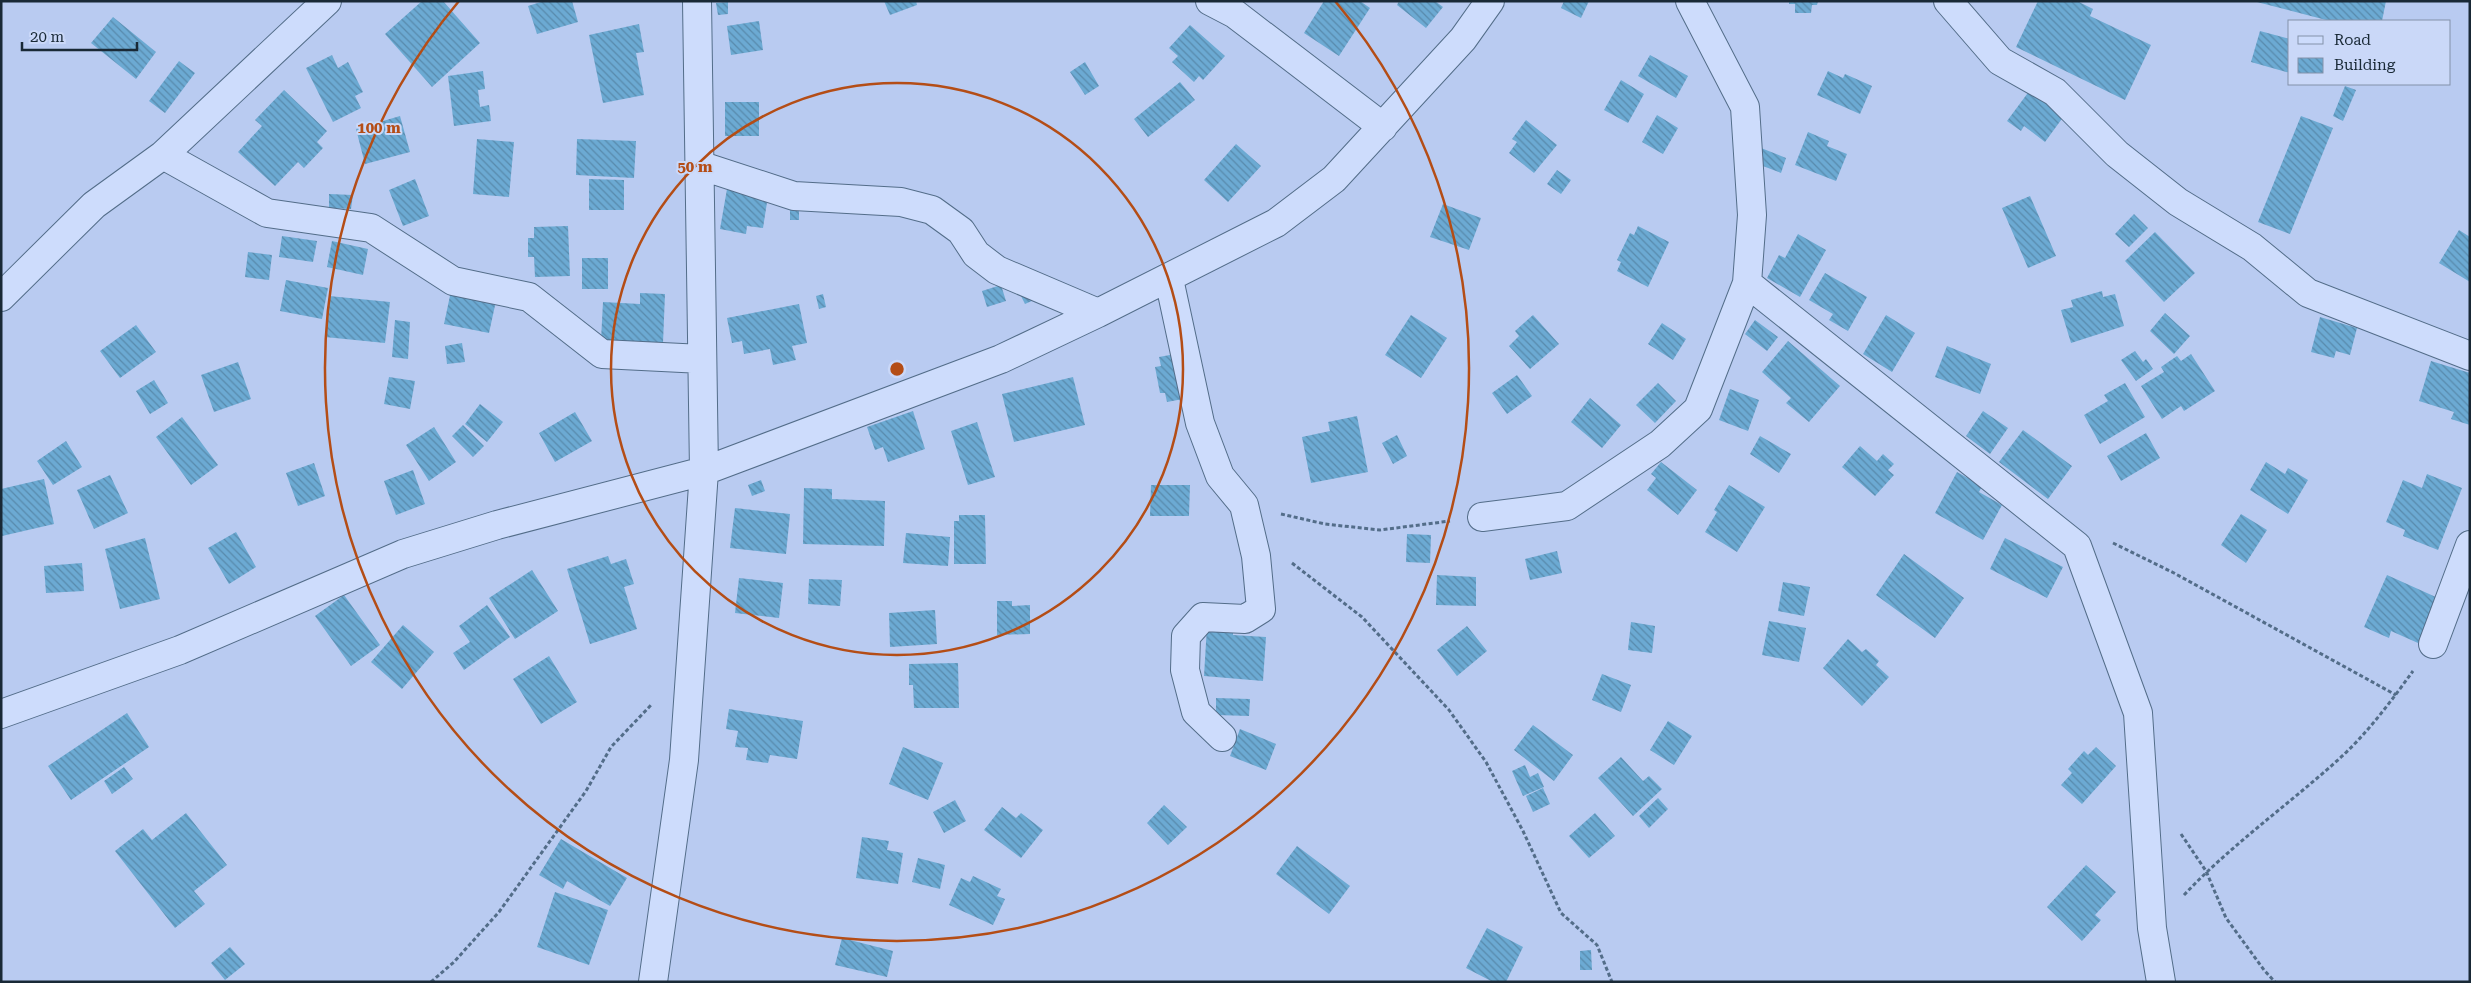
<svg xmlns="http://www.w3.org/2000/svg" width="2471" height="983" viewBox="0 0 2471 983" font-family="'Roboto Serif',serif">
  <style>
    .building { fill: url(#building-back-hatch) }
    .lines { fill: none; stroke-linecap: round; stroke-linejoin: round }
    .minor-casing { stroke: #536d89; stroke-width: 30 }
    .path { stroke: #536d89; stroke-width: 3; stroke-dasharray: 4 2.5; stroke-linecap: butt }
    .minor { stroke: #cddcfc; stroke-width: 28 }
    .ring { fill: none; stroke: #b44d16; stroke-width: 2.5 }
    .centre { fill: #b44d16; stroke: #cad8f8; stroke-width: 2.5 }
    .ring-label { font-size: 15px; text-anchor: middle; font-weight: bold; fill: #b44d16; stroke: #cad8f8; stroke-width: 4; stroke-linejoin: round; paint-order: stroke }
  </style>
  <defs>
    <pattern id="building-back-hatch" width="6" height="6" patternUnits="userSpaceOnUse" patternTransform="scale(1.25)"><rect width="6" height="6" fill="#6caad3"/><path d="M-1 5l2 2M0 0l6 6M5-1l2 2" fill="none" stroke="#588aac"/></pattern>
  </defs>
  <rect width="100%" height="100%" fill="#b9cbf1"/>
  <!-- building -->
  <path class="building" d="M 422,1 L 443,1 L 480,43 L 432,87 L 385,34 Z
    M 544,1 L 572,1 L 578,22 L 537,34 L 528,6 Z
    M 884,1 L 916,1 L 917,5 L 890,15 Z
    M 1324,1 L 1360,1 L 1370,8 L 1339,56 L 1304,33 Z
    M 1399,1 L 1435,1 L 1443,7 L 1426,28 L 1397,5 Z
    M 1564,1 L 1589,1 L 1581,18 L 1561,8 Z
    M 1789,1 L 1818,1 L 1817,5 L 1812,5 L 1811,13 L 1795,13 L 1795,4 L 1789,4 Z
    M 2038,1 L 2077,1 L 2093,9 L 2090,16 L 2151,45 L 2125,100 L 2016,47 Z
    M 2253,1 L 2386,1 L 2382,21 L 2330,21 Z
    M 728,2 L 728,14 L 718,15 L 716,3 Z
    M 113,17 L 156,52 L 136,79 L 91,43 Z
    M 759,21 L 763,50 L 731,55 L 727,26 Z
    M 639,24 L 644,52 L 636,53 L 644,95 L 603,103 L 589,35 Z
    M 1190,25 L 1225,56 L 1203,80 L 1199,76 L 1194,82 L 1172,62 L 1178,56 L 1169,48 Z
    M 2260,31 L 2290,39 L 2290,73 L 2251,62 Z
    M 332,55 L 338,68 L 348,62 L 363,92 L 355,96 L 361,108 L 333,122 L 306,68 Z
    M 1650,55 L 1688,76 L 1676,98 L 1638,76 Z
    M 179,61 L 195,73 L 165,113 L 149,101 Z
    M 1085,62 L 1099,86 L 1085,95 L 1070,72 Z
    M 483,71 L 485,89 L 478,90 L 480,107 L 489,105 L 491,121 L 454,126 L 448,76 Z
    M 1828,71 L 1843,78 L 1845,74 L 1872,86 L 1860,114 L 1817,95 Z
    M 1621,80 L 1644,94 L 1628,123 L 1604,110 Z
    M 1180,82 L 1195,100 L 1148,137 L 1134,119 Z
    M 2345,86 L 2356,90 L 2343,121 L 2333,116 Z
    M 284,90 L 327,131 L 317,142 L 323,148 L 304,168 L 298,162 L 275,186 L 238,152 L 262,126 L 255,120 Z
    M 2030,90 L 2064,116 L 2045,142 L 2024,126 L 2021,131 L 2007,121 Z
    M 725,102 L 759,102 L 759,136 L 725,136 Z
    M 1657,115 L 1678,128 L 1663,154 L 1642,142 Z
    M 400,116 L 410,152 L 365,164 L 356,129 Z
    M 2301,116 L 2333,128 L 2290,234 L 2258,222 Z
    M 1526,120 L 1557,145 L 1534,173 L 1509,153 L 1517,142 L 1512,139 Z
    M 1808,132 L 1829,141 L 1827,146 L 1847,154 L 1836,181 L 1795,165 Z
    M 477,139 L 514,142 L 509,197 L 473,194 Z
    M 577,139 L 636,141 L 634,178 L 576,175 Z
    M 1236,144 L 1261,166 L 1228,202 L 1204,180 Z
    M 1761,148 L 1786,158 L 1781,173 L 1755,163 Z
    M 1557,170 L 1571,180 L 1561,194 L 1547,184 Z
    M 415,179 L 429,216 L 403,226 L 389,190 Z
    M 589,179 L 624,180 L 624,210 L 589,210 Z
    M 727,189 L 768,196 L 763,228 L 747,226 L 746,234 L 720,229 Z
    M 329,194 L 353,195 L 351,209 L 329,208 Z
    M 2030,196 L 2056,256 L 2028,268 L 2002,208 Z
    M 1443,204 L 1481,218 L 1469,250 L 1430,237 Z
    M 790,207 L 799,207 L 799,220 L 790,220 Z
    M 2134,214 L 2148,228 L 2129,247 L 2115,234 Z
    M 568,226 L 570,276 L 535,277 L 534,257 L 528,257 L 528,238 L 534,238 L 534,227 Z
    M 1638,226 L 1669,242 L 1648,287 L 1617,271 L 1621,262 L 1617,260 L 1630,233 L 1634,235 Z
    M 2459,230 L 2470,237 L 2470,282 L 2439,263 Z
    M 2155,232 L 2195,273 L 2164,302 L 2125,261 Z
    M 1798,234 L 1826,250 L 1800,297 L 1767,278 L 1779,255 L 1785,258 Z
    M 282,236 L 317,241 L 313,262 L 279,257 Z
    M 332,241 L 368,249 L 363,275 L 327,267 Z
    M 248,252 L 272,255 L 269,280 L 245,277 Z
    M 582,258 L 608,258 L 608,289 L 582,289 Z
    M 1825,273 L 1867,297 L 1848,331 L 1829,320 L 1833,314 L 1809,300 Z
    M 286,280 L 328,288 L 322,319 L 280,311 Z
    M 1001,285 L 1006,301 L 987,307 L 982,291 Z
    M 451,291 L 496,301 L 489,333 L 444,324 Z
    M 2102,291 L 2103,297 L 2115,294 L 2124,326 L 2071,343 L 2061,310 L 2073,307 L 2071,300 Z
    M 1031,292 L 1034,300 L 1025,304 L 1021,296 Z
    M 640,293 L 665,294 L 663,343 L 601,340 L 603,302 L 640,304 Z
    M 823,294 L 826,307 L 819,309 L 816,296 Z
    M 329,296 L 390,302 L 385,343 L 325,337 Z
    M 799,304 L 807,343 L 792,346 L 796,360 L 773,365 L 770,349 L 744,354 L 742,341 L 732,343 L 727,318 Z
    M 2165,313 L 2190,336 L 2174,354 L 2150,331 Z
    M 1411,315 L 1447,338 L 1421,378 L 1385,355 Z
    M 1533,315 L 1559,344 L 1530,369 L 1509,346 L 1519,336 L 1515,331 Z
    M 1886,315 L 1915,333 L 1892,372 L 1863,354 Z
    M 2320,317 L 2357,328 L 2350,355 L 2336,351 L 2334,358 L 2311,352 Z
    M 395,320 L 410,322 L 408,359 L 392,357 Z
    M 1755,320 L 1778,337 L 1767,351 L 1745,334 Z
    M 1662,323 L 1686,339 L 1673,360 L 1648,344 Z
    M 136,325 L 156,352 L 120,378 L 100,351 Z
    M 1788,341 L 1840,386 L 1809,422 L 1786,403 L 1791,398 L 1762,372 Z
    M 462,343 L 465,362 L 447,364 L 445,346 Z
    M 1947,346 L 1991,364 L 1980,394 L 1935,377 Z
    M 2135,351 L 2143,362 L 2146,359 L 2153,369 L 2136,381 L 2121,360 Z
    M 1175,354 L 1183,399 L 1167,402 L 1165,393 L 1160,393 L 1155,367 L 1161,366 L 1159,357 Z
    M 2191,354 L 2215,391 L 2184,411 L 2181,406 L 2162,419 L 2141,386 L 2164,372 L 2161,367 L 2177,356 L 2181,361 Z
    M 2431,361 L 2470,373 L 2470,425 L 2451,419 L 2454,412 L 2419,401 Z
    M 238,362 L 251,399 L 214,412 L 201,375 Z
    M 1517,375 L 1532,396 L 1507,414 L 1492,393 Z
    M 389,377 L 415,381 L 410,409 L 384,404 Z
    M 1073,377 L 1085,425 L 1014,442 L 1002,394 Z
    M 154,380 L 168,403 L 150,414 L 136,391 Z
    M 1658,383 L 1676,401 L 1655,423 L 1636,405 Z
    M 2125,383 L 2145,417 L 2100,444 L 2084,415 L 2108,401 L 2104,395 Z
    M 1730,389 L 1759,400 L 1748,431 L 1719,420 Z
    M 1590,398 L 1621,425 L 1602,448 L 1571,422 Z
    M 480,404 L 503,422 L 487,442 L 465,424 Z
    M 913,411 L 925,449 L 888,462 L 883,447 L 875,450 L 867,427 Z
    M 1983,411 L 2008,428 L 1990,454 L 1966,436 Z
    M 575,412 L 592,441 L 555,462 L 539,433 Z
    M 1357,416 L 1368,472 L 1311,483 L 1302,437 L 1330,431 L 1328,422 Z
    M 182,417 L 218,465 L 191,485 L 156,437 Z
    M 977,422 L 995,477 L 968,485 L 951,431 Z
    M 463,425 L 484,446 L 473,457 L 452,436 Z
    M 434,427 L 456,462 L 429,481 L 406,445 Z
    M 2023,430 L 2072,466 L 2048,499 L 1999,462 Z
    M 2146,433 L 2160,458 L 2121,481 L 2107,456 Z
    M 1397,435 L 1407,456 L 1393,464 L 1382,443 Z
    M 1760,436 L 1791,454 L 1779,473 L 1750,454 Z
    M 66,441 L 82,467 L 53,485 L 37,461 Z
    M 1860,446 L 1877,461 L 1883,454 L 1894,464 L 1888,470 L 1894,475 L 1875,496 L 1842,467 Z
    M 1661,462 L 1697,490 L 1678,515 L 1647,490 L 1656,478 L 1651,474 Z
    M 2266,462 L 2285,474 L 2288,468 L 2308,480 L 2288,514 L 2250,490 Z
    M 314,463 L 325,496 L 298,506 L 286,473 Z
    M 413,470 L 425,504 L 396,515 L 384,481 Z
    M 1957,472 L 1982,486 L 1979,492 L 2002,505 L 1983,540 L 1935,513 Z
    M 2427,474 L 2462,488 L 2438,550 L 2403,536 L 2405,530 L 2386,522 L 2403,480 L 2422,488 Z
    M 110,475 L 128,513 L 94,529 L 77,490 Z
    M 44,479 L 54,524 L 2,536 L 1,489 Z
    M 761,480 L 765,491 L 752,496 L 748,485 Z
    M 1151,485 L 1190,485 L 1189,516 L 1150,516 Z
    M 1729,485 L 1765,507 L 1737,552 L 1705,532 L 1717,512 L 1714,510 Z
    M 804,488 L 832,489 L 832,499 L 885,501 L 884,546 L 803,544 Z
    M 735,508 L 790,514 L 786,554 L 730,548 Z
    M 2241,514 L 2267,530 L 2246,563 L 2221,545 Z
    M 959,515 L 985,515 L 986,564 L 954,564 L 954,521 L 959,521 Z
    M 236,532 L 256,567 L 229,584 L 208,548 Z
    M 906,533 L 950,537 L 948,566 L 903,563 Z
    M 1407,534 L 1431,535 L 1430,563 L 1406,562 Z
    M 145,538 L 160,599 L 120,609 L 105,549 Z
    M 2005,538 L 2063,567 L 2047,598 L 1990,569 Z
    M 1557,551 L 1562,573 L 1530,580 L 1525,559 Z
    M 1904,554 L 1964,598 L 1935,638 L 1876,595 Z
    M 608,556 L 611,564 L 626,559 L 634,584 L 624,587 L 637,629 L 590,644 L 567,569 Z
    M 82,563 L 84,591 L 46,593 L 44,566 Z
    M 532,570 L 558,611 L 515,639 L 489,598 Z
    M 1437,575 L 1476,577 L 1476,606 L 1436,605 Z
    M 2387,575 L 2438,598 L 2418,643 L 2391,631 L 2389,638 L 2364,627 Z
    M 739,578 L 783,583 L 779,618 L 735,613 Z
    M 809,579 L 842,580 L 840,606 L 808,604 Z
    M 1783,582 L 1810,587 L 1804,616 L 1778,611 Z
    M 344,595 L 380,645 L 351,666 L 315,616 Z
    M 997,601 L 1012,601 L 1012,606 L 1030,605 L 1030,634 L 997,635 Z
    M 487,605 L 510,637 L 464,670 L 453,653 L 470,642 L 459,626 Z
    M 935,610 L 937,644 L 890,647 L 889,613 Z
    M 1769,621 L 1806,628 L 1799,662 L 1762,655 Z
    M 1631,622 L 1655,626 L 1652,653 L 1628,650 Z
    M 403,625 L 434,652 L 402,689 L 371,662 Z
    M 1207,626 L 1233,627 L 1233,635 L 1266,637 L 1263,681 L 1204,676 Z
    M 1467,626 L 1487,651 L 1457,676 L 1437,650 Z
    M 1848,639 L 1862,652 L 1866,649 L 1879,661 L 1876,665 L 1889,677 L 1862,706 L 1823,668 Z
    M 549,656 L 577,702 L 541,724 L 513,679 Z
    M 958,663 L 959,708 L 914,708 L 913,685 L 909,685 L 909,664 Z
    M 1602,674 L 1631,685 L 1621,712 L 1592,700 Z
    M 1216,698 L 1250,699 L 1249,716 L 1216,715 Z
    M 729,709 L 803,721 L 797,759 L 770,755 L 768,763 L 746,760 L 748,748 L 735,747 L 738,731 L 726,729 Z
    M 127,713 L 149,747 L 71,800 L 48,766 Z
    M 1668,721 L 1692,736 L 1674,765 L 1650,750 Z
    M 1533,725 L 1573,755 L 1554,781 L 1514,750 Z
    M 1240,729 L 1276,744 L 1266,770 L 1230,756 Z
    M 903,747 L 943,763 L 928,800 L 889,784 Z
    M 2096,747 L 2116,766 L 2082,804 L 2061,785 L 2072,773 L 2068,769 L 2084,751 L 2088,755 Z
    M 1621,757 L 1643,781 L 1649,776 L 1662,789 L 1633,816 L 1598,778 Z
    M 1525,765 L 1530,777 L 1538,773 L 1544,787 L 1523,796 L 1512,771 Z
    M 124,767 L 133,779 L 112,794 L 104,781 Z
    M 1543,788 L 1550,804 L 1533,812 L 1526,796 Z
    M 1658,798 L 1668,809 L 1649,828 L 1639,816 Z
    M 955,800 L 966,821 L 944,833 L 933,812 Z
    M 1164,805 L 1187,827 L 1168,845 L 1147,823 Z
    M 1002,807 L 1016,818 L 1021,813 L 1043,830 L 1021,858 L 984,830 Z
    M 186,813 L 227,865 L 194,891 L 205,904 L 175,928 L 115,851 L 143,829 L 152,840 Z
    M 1595,813 L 1615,836 L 1589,858 L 1569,836 Z
    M 862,837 L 889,841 L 887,850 L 903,853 L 898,884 L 856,878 Z
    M 561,839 L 627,878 L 610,906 L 567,881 L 563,889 L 539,875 Z
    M 1297,846 L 1350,886 L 1329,914 L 1276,874 Z
    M 918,858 L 945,865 L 940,889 L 912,882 Z
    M 2086,865 L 2116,892 L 2095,915 L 2101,920 L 2082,941 L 2047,907 Z
    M 973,876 L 1001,889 L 997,896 L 1005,899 L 993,925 L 949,905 L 961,878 L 970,882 Z
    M 555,892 L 608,910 L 589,965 L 537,947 Z
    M 1487,928 L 1523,947 L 1506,982 L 1493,982 L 1466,968 Z
    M 842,938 L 893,951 L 887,977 L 835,965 Z
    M 230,947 L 245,964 L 225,980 L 211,963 Z
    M 1591,950 L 1592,970 L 1580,970 L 1580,951 Z"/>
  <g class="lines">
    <!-- minor casing -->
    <g class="minor-casing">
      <path id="minor" d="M 1210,1 L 1235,14 L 1383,127
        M 1690,1 L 1745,107 L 1752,215 L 1747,283 L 2077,546 L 2138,713 L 2152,928 L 2161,982
        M 1948,1 L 2000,61 L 2055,92 L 2117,154 L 2178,202 L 2252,247 L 2308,293 L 2470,356
        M 163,155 L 267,213 L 371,228 L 453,281 L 529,297 L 602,354 L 702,359
        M 699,165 L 794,196 L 901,202 L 932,210 L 961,231 L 976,254 L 997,270 L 1098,313
        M 1169,279 L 1200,423 L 1220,476 L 1244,505 L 1256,556 L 1261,609 L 1245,619 L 1203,617 L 1186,636 L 1185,670 L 1196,712 L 1222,737
        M 1,297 L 94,205 L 163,155 L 327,1
        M 1482,517 L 1567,506 L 1660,444 L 1698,409 L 1747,283
        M 2433,644 L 2470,545
        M 1,714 L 180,650 L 403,554 L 497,525 L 704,471 L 1001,359 L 1098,313 L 1276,223 L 1334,179 L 1463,39 L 1490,1
        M 653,982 L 684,760 L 704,471 L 697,1"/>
    </g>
    <!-- path -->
    <path class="path" d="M 1281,514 L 1325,524 L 1380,530 L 1450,521
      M 2113,543 L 2174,573 L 2396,695
      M 1292,563 L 1362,617 L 1449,710 L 1486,762 L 1523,831 L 1561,913 L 1597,945 L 1612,982
      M 2181,834 L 2206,871 L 2226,918 L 2264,970 L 2275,982
      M 2184,895 C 2231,845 2288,805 2339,759 C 2366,735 2392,700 2413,671
      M 431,982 L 454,962 L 499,912 L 586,791 L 611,747 L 652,704"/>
    <!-- minor -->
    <use href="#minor" class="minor"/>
  </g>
  <!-- distance rings -->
  <g class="ring">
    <circle cx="897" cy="369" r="286"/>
    <path d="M1335 1A572 572 0 1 1 459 1"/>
  </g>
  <circle cx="897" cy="369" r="8" class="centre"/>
  <g class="ring-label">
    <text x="379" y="133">100 m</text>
    <text x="695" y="172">50 m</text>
  </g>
  <!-- border -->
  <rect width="2471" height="983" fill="none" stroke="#192936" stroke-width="5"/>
  <!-- legend -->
  <rect x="2288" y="20" width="162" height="65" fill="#cad8f8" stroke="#8392aa"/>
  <rect x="2298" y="36" width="25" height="8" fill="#cddcfc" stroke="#8392aa"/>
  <text x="2334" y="45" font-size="15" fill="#192936">Road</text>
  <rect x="2298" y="58" width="25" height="15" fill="url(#building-back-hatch)" stroke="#8392aa"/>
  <text x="2334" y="70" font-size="15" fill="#192936">Building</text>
  <!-- scale -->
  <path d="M22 42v8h115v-8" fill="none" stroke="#192936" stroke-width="2.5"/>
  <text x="30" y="42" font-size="15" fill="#192936" stroke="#cad8f8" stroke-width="4" paint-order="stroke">20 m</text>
</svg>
